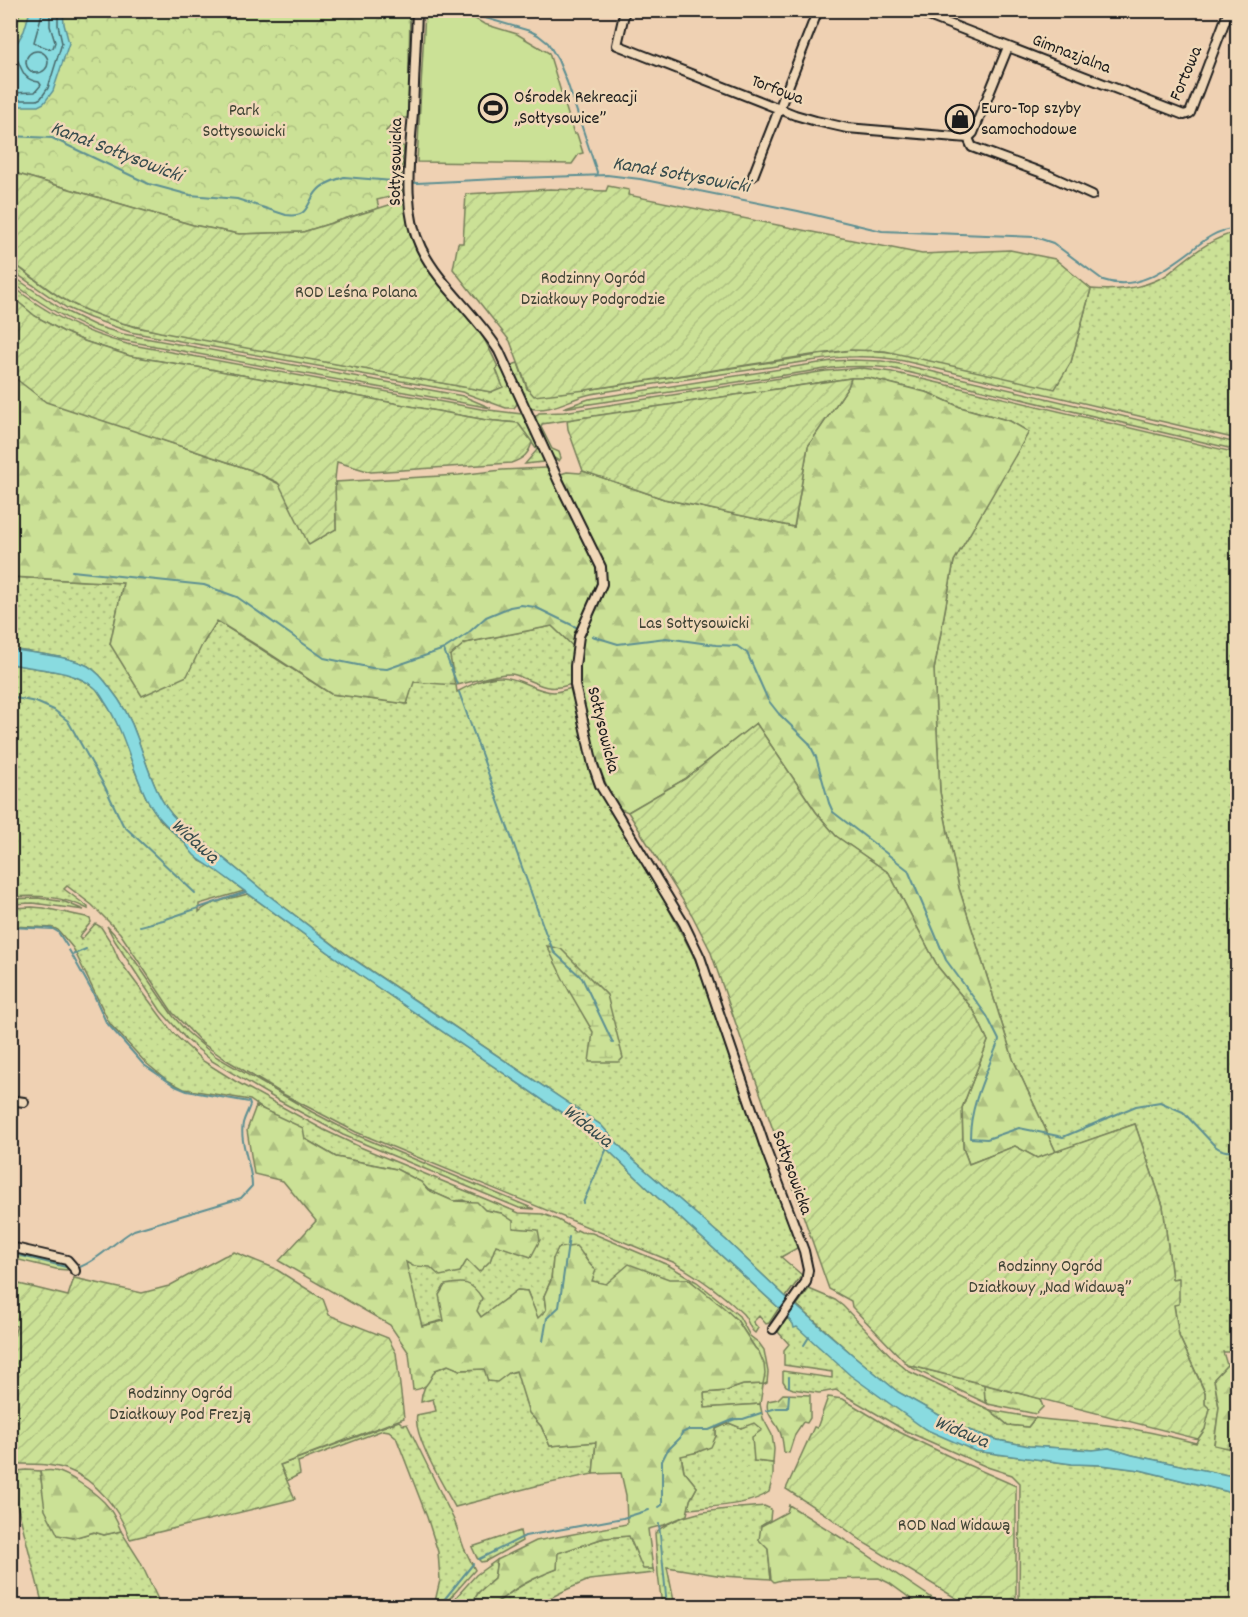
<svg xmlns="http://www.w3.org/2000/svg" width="1248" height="1617" viewBox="0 0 1248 1617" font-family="Dekko,sans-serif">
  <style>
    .grass { fill: url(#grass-dots); stroke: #747e59; stroke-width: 1.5 }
    .forest { fill: url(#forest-firs); stroke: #747e59; stroke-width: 1.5 }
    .wetland { fill: url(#wetland-marsh); stroke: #747e59; stroke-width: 1.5 }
    .park { fill: url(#park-crowns); stroke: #747e59; stroke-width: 1.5 }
    .garden { fill: url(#garden-furrows); stroke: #747e59; stroke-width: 1.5 }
    .pitch { fill: #cbe196; stroke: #747e59; stroke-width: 1.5 }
    .water { fill: #89dbe0; stroke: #5d8f92; stroke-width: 1.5 }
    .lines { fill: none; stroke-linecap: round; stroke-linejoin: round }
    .shore { stroke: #48686a; stroke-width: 1.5 }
    .stream { stroke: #5d8f92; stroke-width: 2 }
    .street-casing { stroke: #1c1c1c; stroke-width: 12 }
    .street { stroke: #f0d8b8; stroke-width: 8 }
    .labels { text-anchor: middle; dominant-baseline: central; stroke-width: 5; stroke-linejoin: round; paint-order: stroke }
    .street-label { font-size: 18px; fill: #1c1c1c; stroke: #f0d8b8 }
    .poi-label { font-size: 18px; fill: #1c1c1c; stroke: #f0d8b8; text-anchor: start }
    .park-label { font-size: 18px; fill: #3f4334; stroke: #f0d8b8 }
    .water-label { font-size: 20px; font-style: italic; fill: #374c4d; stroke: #f0d8b8 }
  </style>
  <defs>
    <pattern id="grass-dots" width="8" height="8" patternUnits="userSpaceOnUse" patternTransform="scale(1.5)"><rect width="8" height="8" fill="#cbe196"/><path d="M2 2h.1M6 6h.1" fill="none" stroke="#aec081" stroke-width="1.8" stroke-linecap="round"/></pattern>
    <pattern id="forest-firs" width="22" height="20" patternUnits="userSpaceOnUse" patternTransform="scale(1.5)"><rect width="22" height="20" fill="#cbe196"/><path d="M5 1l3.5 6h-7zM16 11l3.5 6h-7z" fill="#aec081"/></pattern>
    <pattern id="wetland-marsh" width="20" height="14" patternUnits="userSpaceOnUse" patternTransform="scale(1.5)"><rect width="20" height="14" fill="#cbe196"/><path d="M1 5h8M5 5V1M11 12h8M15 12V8" fill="none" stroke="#aec081"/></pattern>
    <pattern id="park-crowns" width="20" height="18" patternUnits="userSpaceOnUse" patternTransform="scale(1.5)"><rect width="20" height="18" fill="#cbe196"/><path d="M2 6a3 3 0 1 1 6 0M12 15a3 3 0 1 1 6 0" fill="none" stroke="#aec081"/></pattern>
    <pattern id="garden-furrows" width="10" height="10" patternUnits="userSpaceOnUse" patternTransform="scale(1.5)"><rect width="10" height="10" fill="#cbe196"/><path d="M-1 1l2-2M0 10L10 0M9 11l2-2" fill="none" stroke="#aec081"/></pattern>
  </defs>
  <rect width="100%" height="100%" fill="#efd1b3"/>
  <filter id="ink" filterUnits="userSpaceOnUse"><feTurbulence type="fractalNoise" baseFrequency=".0167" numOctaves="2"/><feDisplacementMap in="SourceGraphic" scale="12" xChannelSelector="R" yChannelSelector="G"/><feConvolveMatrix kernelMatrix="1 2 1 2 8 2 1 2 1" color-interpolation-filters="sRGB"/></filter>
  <g filter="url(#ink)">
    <!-- grass -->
    <path class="grass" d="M 1237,232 L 1237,439 L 904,361 C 870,355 844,356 810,361 C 737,372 664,382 591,394 C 570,398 551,413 529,408 L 509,366 L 518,363 L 527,389 L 586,390 L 851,350 L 869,350 L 900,353 L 1071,362 L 1091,289 C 1117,291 1140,289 1163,277 C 1169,274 1175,268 1181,263 C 1199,249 1215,237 1237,232 Z
      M 10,261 C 27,273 43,287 60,297 C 83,311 110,319 135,327 L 491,392 L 496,368 L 501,366 L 517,401 L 517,404 L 514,408 L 506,408 L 462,392 L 130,332 L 90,318 L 67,308 L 11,270 Z
      M 11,275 L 63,310 L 96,326 L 123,334 L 463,396 L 491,408 L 117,339 C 79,327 47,309 16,285 L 11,281 Z
      M 10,284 C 45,313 84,333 127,344 L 481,409 L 522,414 L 545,459 L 543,462 L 525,464 L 537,450 L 518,423 L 486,420 L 209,369 L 130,356 L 84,341 L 64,332 L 35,316 L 11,296 Z
      M 852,360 L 882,361 L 900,364 L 1237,443 L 1237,450 L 890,368 C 870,366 852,366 832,368 L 563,408 L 589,399 L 832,361 Z
      M 862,368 L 892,372 L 1237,453 L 1238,1352 L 1223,1352 L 1227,1365 L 1214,1379 L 1219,1407 L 1214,1444 L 1237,1450 L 1237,1477 L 1132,1455 L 1109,1448 L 1093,1450 L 1029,1446 L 998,1440 L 960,1427 L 898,1392 L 853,1355 L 797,1305 L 809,1289 L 835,1300 L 843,1306 L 893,1358 L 908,1371 L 990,1410 L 1008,1425 L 1028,1427 L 1035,1418 C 1061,1422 1088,1422 1114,1426 C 1142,1430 1169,1436 1196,1443 L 1198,1439 L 1205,1429 L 1205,1392 L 1179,1336 L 1174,1305 L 1178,1278 L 1172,1279 L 1163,1206 L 1135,1124 L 1056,1152 L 1013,1059 L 959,888 L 940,792 L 934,670 L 954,561 L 1028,432 L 1010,421 L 960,407 L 929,393 L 869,378 L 851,378 L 817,383 L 542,424 L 541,427 L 552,449 L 559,452 L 561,458 L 559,461 L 552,457 L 535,422 L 535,417 L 539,413 L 564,412 L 826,371 Z
      M 10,577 L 123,583 L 110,644 L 202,645 L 217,621 L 331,694 L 407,704 L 413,682 L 465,643 L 552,626 L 574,647 L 572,684 C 549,691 545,687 523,678 C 519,676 515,674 510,674 C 489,674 476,682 456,685 L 457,692 C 470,685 485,677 501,677 C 520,677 535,692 554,692 C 560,692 567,689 572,688 L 583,739 L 597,786 L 622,831 L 655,883 L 695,959 L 724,1034 L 799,1247 L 781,1257 L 802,1275 L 786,1297 L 726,1240 L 629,1156 L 601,1125 L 345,953 L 267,894 L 177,820 C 156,800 147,764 137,737 C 131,719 122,703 110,688 C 103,679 98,672 88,666 C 69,656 32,653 11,649 Z
      M 11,664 L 65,673 L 83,680 L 96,688 L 114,716 L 120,727 L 135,771 L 147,800 L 162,822 L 184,842 L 200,861 L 211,866 L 244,891 L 199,904 L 199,912 C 210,901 233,898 248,894 L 361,976 L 556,1109 L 582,1125 L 657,1197 L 779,1308 L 769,1323 L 766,1324 L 759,1316 L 753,1322 L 758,1328 L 755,1333 C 748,1328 749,1320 743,1314 C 722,1293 699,1277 673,1262 L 356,1132 L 283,1094 L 225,1059 L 202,1043 L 173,1013 L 120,933 L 92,905 L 67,886 L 64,889 L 88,907 L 88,909 C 63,896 38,895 11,897 Z
      M 38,898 L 65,902 L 84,910 L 33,903 L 11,904 L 11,899 Z
      M 32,907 L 44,908 L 86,917 L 90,919 L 91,922 L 79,937 L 81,940 L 94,925 L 96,924 L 101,927 L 112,944 L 119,960 L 173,1033 L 203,1061 L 235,1081 L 324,1130 L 360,1147 L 519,1213 L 543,1214 L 558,1220 L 573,1228 L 572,1230 L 575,1232 L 577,1230 L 581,1232 L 592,1233 L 668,1265 L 697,1282 L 739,1316 L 750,1336 L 759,1343 L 764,1350 L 768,1372 L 767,1383 L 763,1385 L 760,1404 L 705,1408 L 704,1393 L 726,1391 L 743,1385 L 763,1384 L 759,1352 L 755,1348 L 737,1320 L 688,1279 L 606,1284 L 592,1281 L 589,1265 L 584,1255 L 553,1259 L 551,1280 L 544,1296 L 546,1310 L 538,1319 L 527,1291 L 518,1290 L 481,1317 L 477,1311 L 421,1326 L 405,1261 C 424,1273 446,1262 466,1260 C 474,1259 482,1260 490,1261 L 495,1245 L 513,1228 L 501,1213 L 485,1210 L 463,1200 L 453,1201 L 428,1190 L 421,1182 L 396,1169 L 336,1157 L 305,1139 L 250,1100 L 184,1089 L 167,1080 L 146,1063 L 110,1024 L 73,948 L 58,930 L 54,928 L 11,926 L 11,908 Z
      M 107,926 L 117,937 L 134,959 L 173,1016 L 187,1032 L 215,1056 L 312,1112 L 354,1134 L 534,1209 L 519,1208 L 343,1135 L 276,1099 L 212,1061 L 186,1039 L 161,1011 L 115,941 Z
      M 11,1249 L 65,1262 L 68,1265 L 67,1270 L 56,1269 L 11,1258 Z
      M 787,1318 L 796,1326 L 975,1451 L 1072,1464 L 1102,1465 L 1140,1470 L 1237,1494 L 1237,1606 L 1019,1606 L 1020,1483 L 1012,1475 L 987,1467 L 906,1431 L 836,1390 L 819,1393 L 793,1389 L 786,1386 L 783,1381 L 783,1371 L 832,1378 L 832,1372 L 784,1365 L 784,1350 L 789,1344 L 778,1332 Z
      M 449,1365 L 460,1370 L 484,1369 L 509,1373 L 517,1371 L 529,1412 L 541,1426 L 550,1446 L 596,1442 L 593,1474 L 536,1486 L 455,1507 C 445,1488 412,1435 417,1415 L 436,1411 L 433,1399 L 421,1402 C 422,1388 428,1382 435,1370 Z
      M 908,1365 L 984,1384 L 985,1399 L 988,1404 L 910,1367 Z
      M 399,1421 L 403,1425 L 407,1424 L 454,1520 L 464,1548 L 475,1570 L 443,1606 L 434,1606 L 440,1580 L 438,1552 L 427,1517 L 396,1437 L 389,1431 L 383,1430 L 298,1462 L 300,1474 L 287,1481 L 280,1465 Z
      M 754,1422 L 763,1430 L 754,1461 L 773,1463 L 773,1476 L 769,1492 C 750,1506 713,1506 688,1509 L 690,1500 L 697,1487 L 684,1471 L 681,1455 L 698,1452 L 716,1436 L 716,1429 L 729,1423 L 741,1428 Z
      M 26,1470 L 40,1471 L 43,1493 L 73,1538 L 94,1532 L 104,1535 L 121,1531 L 140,1561 L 161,1606 L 43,1606 L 11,1481 L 10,1472 Z
      M 764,1506 L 771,1509 L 770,1520 L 761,1526 L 768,1549 L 771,1579 L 723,1576 L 667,1567 L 675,1606 L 662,1606 L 658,1574 L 655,1533 C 683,1508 728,1510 764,1506 Z
      M 520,1531 L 522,1541 L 486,1561 L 481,1562 L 477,1558 L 472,1547 Z
      M 629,1536 L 643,1568 L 653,1569 L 654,1573 L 589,1580 L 568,1589 L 534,1606 L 490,1606 L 519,1587 L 543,1574 L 557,1569 L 557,1553 L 604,1538 Z
      M 497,1560 L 494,1579 L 479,1592 L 473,1601 L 479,1606 L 448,1606 L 476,1575 Z"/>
    <!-- forest -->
    <path class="forest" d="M 10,375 L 92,416 L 251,470 L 279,484 L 336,529 L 335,482 L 459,475 L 502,470 L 546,468 L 547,468 L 551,477 L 567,472 L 580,473 L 583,471 L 664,499 L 794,527 L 808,446 L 848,387 L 851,378 L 869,378 L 929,393 L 960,407 L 1010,421 L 1029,432 L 954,561 L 934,670 L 940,792 L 959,888 L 1013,1059 L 1056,1152 L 1037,1158 L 1015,1146 L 969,1164 L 963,1148 L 962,1108 L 988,1041 L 974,1011 L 938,967 L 889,873 L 836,836 L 816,812 L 756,723 L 685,779 L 628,812 L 616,807 L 603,777 L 588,735 L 577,685 L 579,652 L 552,626 L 465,643 L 450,656 L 455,685 L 414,682 L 407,704 L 331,694 L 261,648 L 217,621 L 202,645 L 187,676 L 142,696 L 110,644 L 123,583 L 11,577 Z
      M 256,1106 L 303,1128 L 305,1139 L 336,1157 L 396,1169 L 421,1182 L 428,1190 L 453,1201 L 477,1202 L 485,1210 L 501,1213 L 513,1221 L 513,1228 L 538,1230 L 540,1240 L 531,1257 L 496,1245 L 490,1261 L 479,1272 L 467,1260 L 460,1272 L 440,1276 L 430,1267 L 413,1266 L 406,1262 L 422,1326 L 444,1321 L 439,1295 L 445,1285 C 464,1281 471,1281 482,1298 L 477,1311 L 481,1317 L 517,1290 L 527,1291 L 538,1318 L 546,1310 L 544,1296 L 551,1280 L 553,1259 L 558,1248 L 576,1246 C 584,1254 587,1264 596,1270 L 592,1281 L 606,1284 L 629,1264 L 669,1279 L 688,1279 L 723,1307 L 737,1320 L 755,1348 L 759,1352 L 764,1364 L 765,1374 L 763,1384 L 743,1385 L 726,1391 L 704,1393 L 705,1408 L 760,1404 L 763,1418 L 772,1435 L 774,1449 L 773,1463 L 754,1461 L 752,1437 L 762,1430 L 754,1423 L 741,1428 L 729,1423 L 716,1428 L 716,1436 L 711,1447 L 698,1452 L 681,1456 L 684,1471 L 697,1487 L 690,1500 L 687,1515 L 664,1525 L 648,1529 L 653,1569 L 643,1569 L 629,1536 L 604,1538 L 558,1553 L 557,1569 C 544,1574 530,1580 517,1588 C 503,1597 496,1607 479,1606 L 473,1601 L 479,1592 L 494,1579 L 497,1560 L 536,1541 L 627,1524 L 626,1495 L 621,1473 L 593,1474 L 596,1442 L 550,1446 L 541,1426 L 529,1413 L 516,1371 L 509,1373 L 497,1382 L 488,1381 L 484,1369 L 460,1370 L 448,1365 L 435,1370 C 428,1383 428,1388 413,1390 L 409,1353 L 390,1325 L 279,1261 L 316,1221 L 283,1181 L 254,1174 L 247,1130 Z
      M 1227,1365 L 1237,1365 L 1237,1450 L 1214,1445 L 1219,1407 L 1214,1379 Z
      M 984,1384 L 1040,1399 L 1043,1407 L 1036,1414 L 988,1404 L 985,1399 Z
      M 783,1394 L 810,1395 L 810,1418 L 807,1423 L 803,1422 L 795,1434 L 789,1453 L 784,1452 C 783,1445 783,1439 780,1432 C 776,1421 764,1414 768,1401 L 778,1399 Z
      M 990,1410 L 1035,1418 L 1028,1427 L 1008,1425 Z
      M 40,1471 C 45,1471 50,1470 55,1471 C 68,1473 94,1492 104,1502 C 112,1510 117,1521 121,1531 L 104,1535 L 94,1532 L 73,1538 L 58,1535 L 45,1510 Z
      M 789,1505 L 851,1544 L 944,1606 L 921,1606 L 889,1583 L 879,1578 L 781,1580 L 774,1582 L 771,1579 L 768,1549 L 759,1540 L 761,1526 L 787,1512 Z"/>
    <!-- wetland -->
    <path class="wetland" d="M 547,946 L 561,949 L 607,995 L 623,1058 L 619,1062 L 589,1062 L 593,1032 L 569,991 Z"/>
    <!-- park -->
    <path class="park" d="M 21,11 L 410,11 L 408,118 L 399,118 L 386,131 L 404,147 L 401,177 L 402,194 L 377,200 L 379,208 L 303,232 L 239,234 L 193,225 L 11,172 L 11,34 Z"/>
    <!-- garden -->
    <path class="garden" d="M 11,172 L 193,225 L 239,234 L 303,232 L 405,200 C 407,215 408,232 415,246 C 430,280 459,304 481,334 C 488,345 493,356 498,367 L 496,369 L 503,387 L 491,392 L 180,336 C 139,328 96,319 60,297 C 43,286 27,273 11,261 Z
      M 608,186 L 629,190 L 628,195 L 922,254 L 1010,250 L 1055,259 L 1091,289 L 1071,362 L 1055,389 L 885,351 L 851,350 L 818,354 L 586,390 L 534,396 L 528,389 L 510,341 L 453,269 L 458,243 L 463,243 L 466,194 L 550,189 L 606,191 Z
      M 11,296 L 35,316 L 64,332 L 84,341 L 130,356 L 209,369 L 486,420 L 518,423 L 532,442 C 529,454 523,459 511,463 L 371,472 L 337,462 L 335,479 L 336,529 L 309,545 L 279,484 L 277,482 L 251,470 L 195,451 L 46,402 L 11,375 Z
      M 851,378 L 848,387 L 808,446 L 794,527 L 664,499 L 583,471 L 568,429 L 567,420 Z
      M 756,723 L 816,812 L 836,836 L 889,873 L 938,967 L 974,1011 L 988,1041 L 962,1108 L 963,1148 L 969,1164 L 1015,1146 L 1037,1158 L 1135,1124 L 1163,1206 L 1172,1279 L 1179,1278 L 1179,1304 L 1174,1305 L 1179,1336 L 1205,1393 L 1205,1404 L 1210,1409 L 1205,1429 L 1198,1439 L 908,1365 L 852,1307 L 851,1301 L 829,1289 L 710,950 L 692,915 L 628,812 L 685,779 Z
      M 234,1252 L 274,1268 L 323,1299 L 329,1315 L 388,1338 L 396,1353 L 404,1418 L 280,1465 L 295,1499 L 130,1539 C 119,1509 97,1480 66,1469 C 48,1463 29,1464 11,1464 L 10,1345 L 17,1326 L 11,1325 L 11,1282 L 68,1296 L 74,1278 L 142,1293 L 169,1286 L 224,1256 Z
      M 828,1397 L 843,1399 L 891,1428 L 959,1461 L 1016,1486 L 1016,1606 L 969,1606 L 866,1544 L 828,1516 L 786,1489 L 814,1427 L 817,1428 Z"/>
    <!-- pitch -->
    <path class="pitch" d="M 425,11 L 462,11 L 484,24 L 517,34 L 549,53 L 574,134 L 577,134 L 583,153 L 579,154 L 572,164 L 417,162 Z"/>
    <!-- water -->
    <path class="water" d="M 30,11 L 63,11 L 64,24 L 69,43 L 53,91 L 44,103 L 38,106 L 11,106 L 11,53 L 24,31 Z
      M 10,649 C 32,653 69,656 88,666 C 98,672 103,679 110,688 C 122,703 131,719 137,737 C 147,764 156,800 177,820 L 267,894 L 344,953 L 601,1125 L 629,1156 L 726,1240 L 786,1297 L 853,1355 L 898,1392 L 932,1411 L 960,1427 L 997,1440 L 1029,1446 L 1093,1450 L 1109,1448 L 1132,1455 L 1237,1477 L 1237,1494 L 1140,1470 L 1102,1465 L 1072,1464 L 975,1451 L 925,1429 L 850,1375 L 797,1327 L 794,1328 L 793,1324 L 779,1308 L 657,1197 L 582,1125 L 556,1109 L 361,976 L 217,871 C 210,866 201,862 194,855 C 190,851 187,845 183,841 C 169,828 156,817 147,799 C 131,767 125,732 105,702 C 102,697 99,691 94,687 C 71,669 38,670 11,664 Z"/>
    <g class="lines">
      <!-- shore -->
      <path class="shore" d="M 43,10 L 34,42 L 36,44 L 50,49 L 53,48 L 55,42 L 50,26 L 50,10
        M26 62a11 11 0 1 1 22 0a11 11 0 1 1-22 0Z
        M 10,61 L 18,61 C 23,73 25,80 39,82 L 41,85 L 35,92 L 10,93
        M 10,100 L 37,100 L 41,98 L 48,88 L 62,43 L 58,25 L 58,10"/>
      <!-- stream -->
      <path class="stream" d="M 470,10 L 482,17 L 530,31 L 538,35 L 548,43 L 558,60 L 567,82 L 597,172 L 596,176
        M 10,136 L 52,138 L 149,184 L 190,195 L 237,199 L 286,215 C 310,218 305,204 318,190 C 324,183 335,180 344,177 L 417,183 L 518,178 L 607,175 L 640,179 L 798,211 L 882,231 L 1035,237 L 1053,243 L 1103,280 C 1136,292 1167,269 1192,250 C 1198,245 1204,240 1211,236 C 1219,231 1228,229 1238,228
        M 72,571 L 204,585 L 237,597 L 324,658 L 372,668 L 387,669 L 444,649 L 467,634 L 486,617 L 510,607 L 521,605 L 535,607 L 576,627
        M 592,636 L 618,644 L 666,638 L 716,645 L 737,646 L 747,653 L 768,700 L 779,714 L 809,743 L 816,757 L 829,803 L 833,812 L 908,870 L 946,960 L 987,1016 L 999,1040 C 987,1072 970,1104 970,1138 L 987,1139 L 1019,1128 L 1063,1137 L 1136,1106 L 1160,1102 L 1183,1112 L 1215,1146 C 1223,1152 1228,1152 1238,1150
        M 444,650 L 457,684
        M 459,692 L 546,934 L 554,952 L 582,978 L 613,1043
        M 10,697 L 36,702 L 54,710 L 68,721 L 105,787 L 123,825 L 195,893
        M 140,926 L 163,920 L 246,892
        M 10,927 L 53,929 L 58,932 L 67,946
        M 69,950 L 72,955 L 86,949
        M 72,955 L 93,993 L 106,1022 L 144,1065 L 175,1086 L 187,1091 L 249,1102 L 250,1105 C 248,1111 245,1116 243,1123 C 239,1144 252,1165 252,1186 L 241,1198 L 134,1230 C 115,1241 99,1260 80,1267
        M 583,1203 L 607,1148
        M 10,1253 L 70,1268
        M 543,1341 L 547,1318 L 559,1307 L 569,1237
        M 804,1345 L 809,1337
        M 789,1377 L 789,1387
        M 766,1411 L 777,1408 L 788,1408 L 789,1395
        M 659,1507 L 662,1505 L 662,1461 L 667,1451 L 680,1438 L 682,1433 L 688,1430 L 709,1430 L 735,1419 L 743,1419 L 761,1413
        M 659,1524 L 667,1606
        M 479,1559 L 525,1536 L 623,1518 L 649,1510
        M 439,1606 L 473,1564"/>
      <!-- street casing -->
      <g class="street-casing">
        <path id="street" d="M 417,10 C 416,44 414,78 413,112 C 410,156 401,207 421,248 C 439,285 477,315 499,351 L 559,482 L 601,567 L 602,584 L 579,636 L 575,666 L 575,685 L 593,765 L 600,785 L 684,924 L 700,957 L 766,1150 L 804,1251 L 808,1270 L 806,1282 L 773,1329
          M 625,10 L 617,45 L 795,115 L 816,121 L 847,128 L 968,138
          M 913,10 L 1184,115 L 1190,113 L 1229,10
          M 968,138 L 972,147 L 1048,175 L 1092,195
          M 968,138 L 973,133 L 1008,47
          M 753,176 L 818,10
          M 10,1100 L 24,1102
          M 10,1247 L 67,1260 L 74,1268 L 75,1271"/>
      </g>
      <!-- street -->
      <use href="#street" class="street"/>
    </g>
  </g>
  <!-- icons -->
  <defs>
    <g id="stadium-ring" transform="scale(1.5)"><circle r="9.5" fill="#f0d8b8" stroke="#1c1c1c" stroke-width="1.5"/><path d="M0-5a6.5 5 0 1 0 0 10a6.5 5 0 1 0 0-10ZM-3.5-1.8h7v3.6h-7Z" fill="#1c1c1c"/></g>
    <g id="shop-ring" transform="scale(1.5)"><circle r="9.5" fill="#f0d8b8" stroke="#1c1c1c" stroke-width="1.5"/><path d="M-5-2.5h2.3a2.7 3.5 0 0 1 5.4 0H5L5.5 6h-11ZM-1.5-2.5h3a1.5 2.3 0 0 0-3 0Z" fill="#1c1c1c"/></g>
  </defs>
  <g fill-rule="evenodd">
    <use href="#stadium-ring" x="493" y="108"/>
    <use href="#shop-ring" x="960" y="119"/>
  </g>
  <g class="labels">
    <!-- street labels -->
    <g class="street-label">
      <text transform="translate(1071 55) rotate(21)">Gimnazjalna</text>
      <text transform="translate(1187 74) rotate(-67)">Fortowa</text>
      <text transform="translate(777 91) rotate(21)">Torfowa</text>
      <text transform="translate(397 162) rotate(-89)">Sołtysowicka</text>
      <text transform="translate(602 730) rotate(76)">Sołtysowicka</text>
      <text transform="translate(791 1173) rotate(70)">Sołtysowicka</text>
    </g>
    <!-- poi labels -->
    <g class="poi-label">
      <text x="514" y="98">Ośrodek Rekreacji<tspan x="514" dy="21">„Sołtysowice”</tspan></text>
      <text x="981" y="109">Euro-Top szyby<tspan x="981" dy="21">samochodowe</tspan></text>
    </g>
    <!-- park labels -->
    <g class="park-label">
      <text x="244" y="111">Park<tspan x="244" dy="21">Sołtysowicki</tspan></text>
      <text x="593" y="279">Rodzinny Ogród<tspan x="593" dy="21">Działkowy Podgrodzie</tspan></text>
      <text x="356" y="293">ROD Leśna Polana</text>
      <text x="694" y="624">Las Sołtysowicki</text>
      <text x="1050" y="1267">Rodzinny Ogród<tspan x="1050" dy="21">Działkowy „Nad Widawą”</tspan></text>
      <text x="180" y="1394">Rodzinny Ogród<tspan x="180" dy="21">Działkowy Pod Frezją</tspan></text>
      <text x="954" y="1526">ROD Nad Widawą</text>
    </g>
    <!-- water labels -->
    <g class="water-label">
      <text transform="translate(116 153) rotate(21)">Kanał Sołtysowicki</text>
      <text transform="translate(681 176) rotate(10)">Kanał Sołtysowicki</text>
      <text transform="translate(194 842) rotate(42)">Widawa</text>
      <text transform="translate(587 1127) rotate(38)">Widawa</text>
      <text transform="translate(961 1433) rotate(23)">Widawa</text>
    </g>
  </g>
  <!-- margin -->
  <rect width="1248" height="1617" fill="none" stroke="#f0d8b8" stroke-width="36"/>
  <rect x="18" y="18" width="1212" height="1581" fill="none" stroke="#1c1c1c" stroke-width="2" filter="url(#ink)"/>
</svg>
